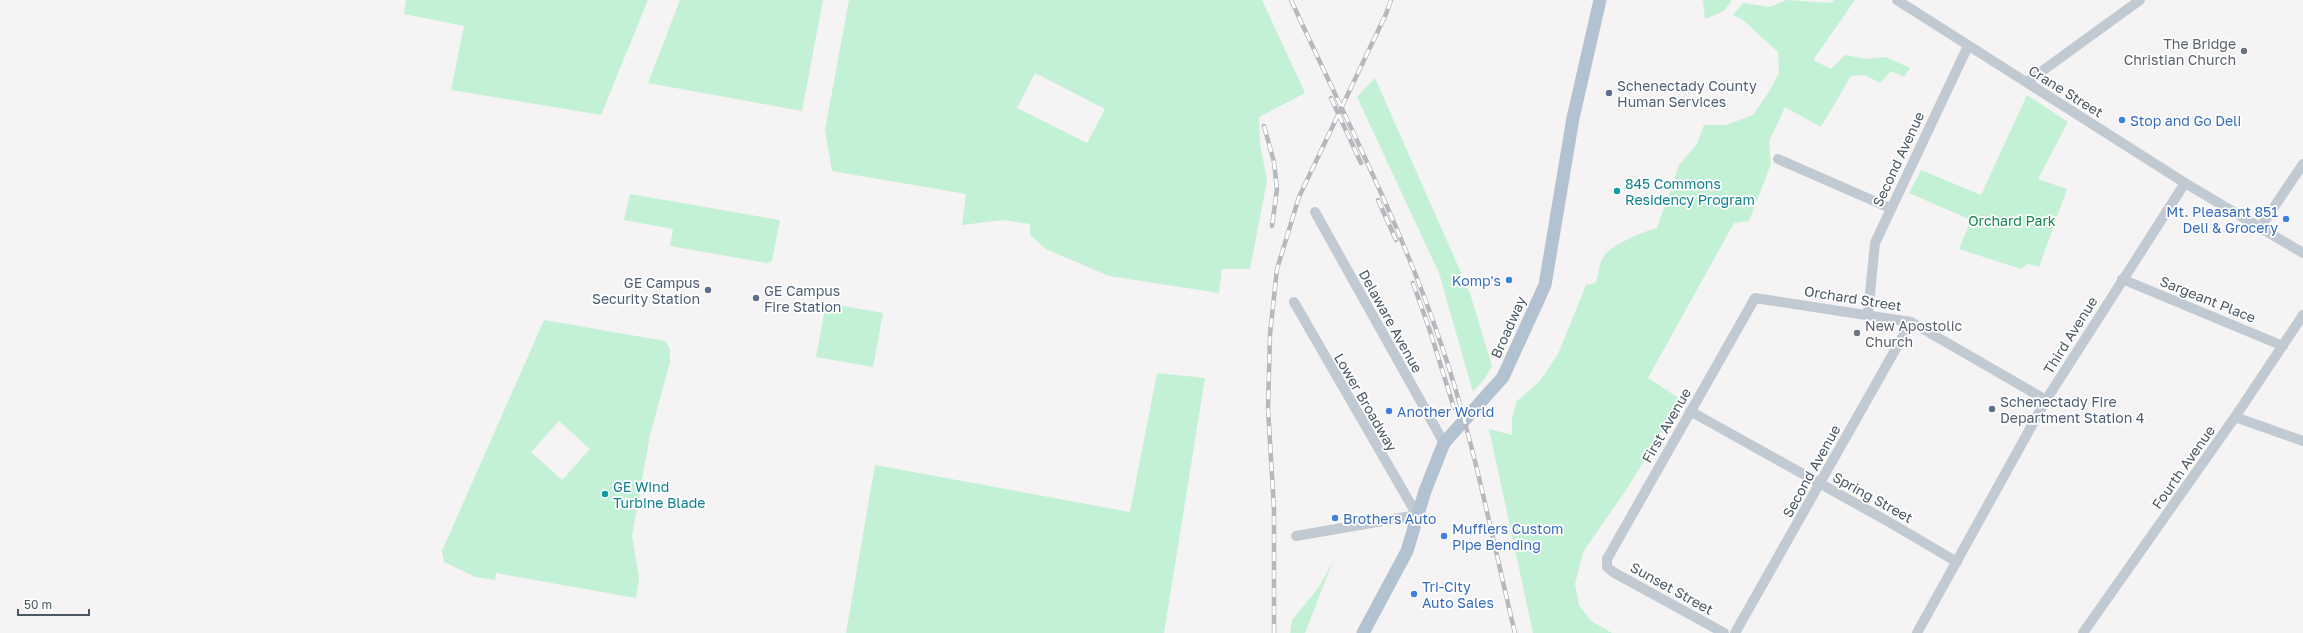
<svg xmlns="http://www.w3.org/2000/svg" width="2303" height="633" viewBox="0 0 2303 633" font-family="'Golos Text',sans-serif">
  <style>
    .green { fill: #c3f1d5; fill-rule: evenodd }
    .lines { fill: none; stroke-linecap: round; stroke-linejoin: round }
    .minor { stroke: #c1cad2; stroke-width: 10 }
    .major { stroke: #b3c2d1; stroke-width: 13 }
    .rail-casing { stroke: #b5b8bd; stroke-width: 4.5 }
    .rail { stroke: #fff; stroke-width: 3; stroke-dasharray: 9; stroke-linecap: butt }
    .worship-dot { fill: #6b7280; stroke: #fff; stroke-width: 1.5 }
    .service-dot { fill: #5c6f8a; stroke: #fff; stroke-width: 1.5 }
    .shop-dot { fill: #3f7fe0; stroke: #fff; stroke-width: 1.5 }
    .culture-dot { fill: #0f9aa8; stroke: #fff; stroke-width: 1.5 }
    .labels { text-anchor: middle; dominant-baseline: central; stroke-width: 3.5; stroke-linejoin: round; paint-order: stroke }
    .worship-label { font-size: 14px; fill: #5b616d; stroke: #fff; text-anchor: end }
    .service-label { font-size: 14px; fill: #4e5e75; stroke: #fff; text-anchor: start }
    .street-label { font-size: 14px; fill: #4a5661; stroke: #fff }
    .shop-label { font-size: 14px; fill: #366cbe; stroke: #fff; text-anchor: start }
    .culture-label { font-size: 14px; fill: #0d838f; stroke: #fff; text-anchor: start }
    .park-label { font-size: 14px; fill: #17864f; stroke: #fff }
  </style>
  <rect width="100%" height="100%" fill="#f5f3f3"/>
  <!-- green -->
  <path class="green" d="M 406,0 L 648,0 L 601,115 L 451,90 L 464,26 L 404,14 Z
    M 680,0 L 823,0 L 802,111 L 648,83 Z
    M 849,0 L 1262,0 L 1305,93 L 1259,117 L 1260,143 L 1267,181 L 1250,269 L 1222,269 L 1219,293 L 1109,276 L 1046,249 L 1030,235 L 1030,224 L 1003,220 L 962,225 L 966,194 L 832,171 L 825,130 ZM 1035,73 L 1105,109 L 1087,143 L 1017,108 Z
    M 1703,0 L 1732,0 L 1724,11 L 1705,19 Z
    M 1786,0 L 1832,3 L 1834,0 L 1855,0 L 1813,60 L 1831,69 L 1845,55 L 1866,59 L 1886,57 L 1910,68 L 1904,77 L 1891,71 L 1880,83 L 1865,75 L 1851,76 L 1821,127 L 1785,107 L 1769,142 L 1771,164 L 1749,221 L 1734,223 L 1648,378 L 1682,400 L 1626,490 L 1583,552 L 1575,584 L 1579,605 L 1591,621 L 1612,633 L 1533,633 L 1489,429 L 1512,435 L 1512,418 L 1517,401 L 1540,381 L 1558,354 L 1586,285 L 1596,283 C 1598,276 1599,266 1602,259 C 1609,245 1643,232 1657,228 L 1679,165 L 1697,144 L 1704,125 L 1726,125 L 1753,115 L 1770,90 L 1779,73 L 1778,52 L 1743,20 L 1733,15 L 1743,3 L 1770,7 Z
    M 1375,78 L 1470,293 L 1492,366 L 1485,378 L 1473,392 L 1439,273 L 1357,97 Z
    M 2027,95 L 2068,122 L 2038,179 L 2067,189 L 2039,267 L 2028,264 L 2021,269 L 1959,249 L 1971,220 L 1909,193 L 1921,170 L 1981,195 Z
    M 630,194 L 780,220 L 772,261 L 767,263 L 670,246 L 673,229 L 624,220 Z
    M 826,303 L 883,313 L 873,367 L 816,357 Z
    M 544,320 L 665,341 L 670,349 L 670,362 L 650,435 L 632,536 L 639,578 L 636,598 L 496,573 L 495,580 L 475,577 L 444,562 L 442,551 ZM 559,421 L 590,449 L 562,480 L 531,452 Z
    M 1157,373 L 1205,378 L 1164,633 L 846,633 L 875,465 L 1130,512 Z
    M 1333,561 L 1305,633 L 1290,633 L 1292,620 L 1319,587 Z"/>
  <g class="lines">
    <!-- minor -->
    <path class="minor" d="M 1897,0 L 2185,183 L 2303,253
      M 2027,82 L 2140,0
      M 1778,159 L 1890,208
      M 1315,212 L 1444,443
      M 2260,228 L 2303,164
      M 2122,279 L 2283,346
      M 1294,302 L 1417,515 L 1296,536
      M 1868,314 L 1875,243 L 1968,46
      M 1690,411 L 1889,522 L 1957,562
      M 2235,417 L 2303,441
      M 1724,633 L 1613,572 L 1607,567 L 1607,559 L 1755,298 L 1911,322 L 2046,400
      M 1735,633 L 1911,322
      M 1917,633 L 2046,400 L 2185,183
      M 2083,633 L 2235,417 L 2303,315"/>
    <!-- major -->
    <path class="major" d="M 1363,633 L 1407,551 L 1425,491 L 1444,443 L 1503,377 L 1545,285 L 1573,118 L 1600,0"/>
    <!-- rail casing -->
    <g class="rail-casing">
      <path id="rail" d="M 1291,0 C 1342,111 1398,219 1438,335 C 1472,431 1491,534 1515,633
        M 1331,98 L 1361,163
        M 1264,126 L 1274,162 L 1277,189 L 1272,226
        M 1378,200 L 1396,240
        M 1413,283 L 1430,331 L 1454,408
        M 1274,633 L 1274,509 L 1268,409 L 1270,334 L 1277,269 L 1299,197 L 1386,14 L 1391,0"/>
    </g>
    <!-- rail -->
    <use href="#rail" class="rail"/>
  </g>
  <!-- markers -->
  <g class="worship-dot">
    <circle cx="2244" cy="51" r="4"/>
    <circle cx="1857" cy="333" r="4"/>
  </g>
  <g class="service-dot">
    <circle cx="1609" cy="93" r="4"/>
    <circle cx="708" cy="290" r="4"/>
    <circle cx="756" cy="298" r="4"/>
    <circle cx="1992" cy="409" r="4"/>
  </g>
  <g class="shop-dot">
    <circle cx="2122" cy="120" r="4"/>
    <circle cx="2286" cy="219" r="4"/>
    <circle cx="1509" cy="280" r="4"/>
    <circle cx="1389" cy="411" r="4"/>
    <circle cx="1335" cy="518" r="4"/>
    <circle cx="1444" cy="536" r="4"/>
    <circle cx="1414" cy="594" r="4"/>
  </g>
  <g class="culture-dot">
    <circle cx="1617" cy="191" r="4"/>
    <circle cx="605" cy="494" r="4"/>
  </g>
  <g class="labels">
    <!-- worship labels -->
    <g class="worship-label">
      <text x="2236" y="43">The Bridge<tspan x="2236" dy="16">Christian Church</tspan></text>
      <text x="1865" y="325" text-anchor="start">New Apostolic<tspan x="1865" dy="16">Church</tspan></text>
    </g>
    <!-- service labels -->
    <g class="service-label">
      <text x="1617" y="85">Schenectady County<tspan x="1617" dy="16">Human Services</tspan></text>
      <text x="700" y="282" text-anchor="end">GE Campus<tspan x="700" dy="16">Security Station</tspan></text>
      <text x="764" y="290">GE Campus<tspan x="764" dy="16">Fire Station</tspan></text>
      <text x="2000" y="401">Schenectady Fire<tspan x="2000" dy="16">Department Station 4</tspan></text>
    </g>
    <!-- street labels -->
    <g class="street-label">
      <text transform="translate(2066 91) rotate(32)">Crane Street</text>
      <text transform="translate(1898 159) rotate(-65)">Second Avenue</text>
      <text transform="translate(1853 298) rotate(9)">Orchard Street</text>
      <text transform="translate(2208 299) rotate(22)">Sargeant Place</text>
      <text transform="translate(1391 321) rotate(61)">Delaware Avenue</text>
      <text transform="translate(1508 327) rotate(-66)">Broadway</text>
      <text transform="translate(2070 335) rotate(-58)">Third Avenue</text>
      <text transform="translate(1366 402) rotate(60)">Lower Broadway</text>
      <text transform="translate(1666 425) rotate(-60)">First Avenue</text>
      <text transform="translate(2183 467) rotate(-55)">Fourth Avenue</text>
      <text transform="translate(1811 471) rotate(-61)">Second Avenue</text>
      <text transform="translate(1873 497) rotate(29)">Spring Street</text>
      <text transform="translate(1672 588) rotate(29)">Sunset Street</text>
    </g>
    <!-- shop labels -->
    <g class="shop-label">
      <text x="2130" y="120">Stop and Go Deli</text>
      <text x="2278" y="211" text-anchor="end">Mt. Pleasant 851<tspan x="2278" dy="16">Deli &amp; Grocery</tspan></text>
      <text x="1501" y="280" text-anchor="end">Komp's</text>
      <text x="1397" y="411">Another World</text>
      <text x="1343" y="518">Brothers Auto</text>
      <text x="1452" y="528">Mufflers Custom<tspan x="1452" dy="16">Pipe Bending</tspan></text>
      <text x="1422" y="586">Tri-City<tspan x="1422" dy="16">Auto Sales</tspan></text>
    </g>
    <!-- culture labels -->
    <g class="culture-label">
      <text x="1625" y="183">845 Commons<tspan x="1625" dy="16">Residency Program</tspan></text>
      <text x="613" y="486">GE Wind<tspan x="613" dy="16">Turbine Blade</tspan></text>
    </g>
    <!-- park labels -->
    <g class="park-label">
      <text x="2012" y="220">Orchard Park</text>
    </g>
  </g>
  <!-- scale -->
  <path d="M18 609v6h71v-6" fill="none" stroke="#4a5661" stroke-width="2"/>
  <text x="24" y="609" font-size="12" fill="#4a5661" stroke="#ffffff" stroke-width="3" paint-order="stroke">50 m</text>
</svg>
